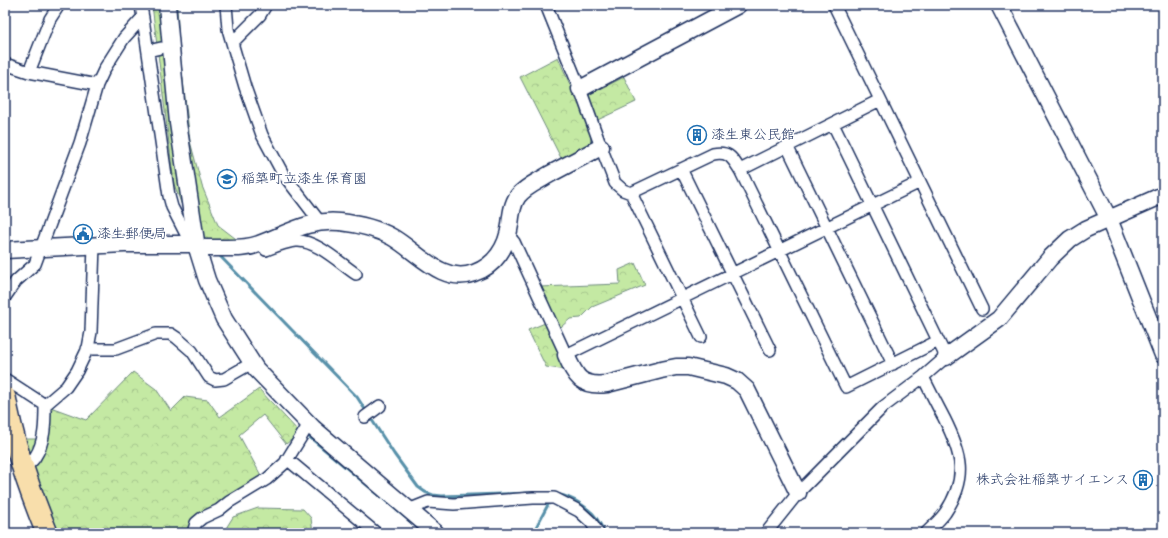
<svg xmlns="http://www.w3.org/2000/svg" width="1168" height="538" viewBox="0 0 1168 538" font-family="Mynerve,'Klee One',sans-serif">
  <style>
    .forest { fill: url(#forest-crowns); stroke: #708c80 }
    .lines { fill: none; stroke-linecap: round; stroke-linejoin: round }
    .stream { stroke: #5991aa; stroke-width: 3 }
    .street-casing { stroke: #1b2f5e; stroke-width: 14 }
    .secondary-casing { stroke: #1b2f5e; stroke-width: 19 }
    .highway-casing { stroke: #1b2f5e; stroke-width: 24 }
    .street { stroke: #fff; stroke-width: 11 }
    .secondary { stroke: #fff; stroke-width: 16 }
    .highway { stroke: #f8deab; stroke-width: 21 }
    .labels { text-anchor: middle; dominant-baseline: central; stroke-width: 3; stroke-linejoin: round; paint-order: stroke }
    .poi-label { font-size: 14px; fill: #1b2f5e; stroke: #fff; text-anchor: start }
  </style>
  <defs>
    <pattern id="forest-crowns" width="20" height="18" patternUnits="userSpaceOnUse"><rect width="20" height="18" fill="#c4e9a3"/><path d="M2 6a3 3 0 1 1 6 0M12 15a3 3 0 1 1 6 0" fill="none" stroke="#a8c88f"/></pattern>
  </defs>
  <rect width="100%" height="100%" fill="#fff"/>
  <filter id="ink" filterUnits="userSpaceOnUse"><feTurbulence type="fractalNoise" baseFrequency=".025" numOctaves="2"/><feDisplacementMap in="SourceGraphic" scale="8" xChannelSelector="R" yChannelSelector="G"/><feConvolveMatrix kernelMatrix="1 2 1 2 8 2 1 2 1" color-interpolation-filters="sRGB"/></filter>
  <g filter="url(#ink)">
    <!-- forest -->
    <path class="forest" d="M 152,5 L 177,5 L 179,45 L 190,141 L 202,186 L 218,225 L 244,245 L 210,246 L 189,225 L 174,184 Z
      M 558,57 L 577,101 L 624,77 L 636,102 L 589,124 L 591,137 L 590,145 L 562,160 L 520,77 Z
      M 635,263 L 645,285 L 592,307 L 581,318 L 570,319 L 561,327 L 554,317 L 574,371 L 546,367 L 528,330 L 550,321 L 539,287 L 620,284 L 619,270 Z
      M 133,372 L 156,389 L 171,411 L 185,397 L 208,400 L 220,417 L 259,389 L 300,433 L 286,444 L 263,415 L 239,435 L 264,481 L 202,518 L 193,533 L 58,533 L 22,439 L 42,439 L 45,405 L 86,420 Z
      M 258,508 L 303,509 L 311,518 L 313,533 L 223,533 L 233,517 Z"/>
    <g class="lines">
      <!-- stream -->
      <path class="stream" d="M 218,254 L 357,397 L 394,454 L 418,487 L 425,492 L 433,495 L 442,496 L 530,493
        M 306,434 L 423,532
        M 541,493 C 560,492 577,499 591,512 C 597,517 601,526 605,533
        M 533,533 L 550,501"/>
      <!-- street casing -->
      <g class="street-casing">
        <path id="street" d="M 141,5 L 169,196 L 172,207 L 191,244
          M 226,5 L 228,29 L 245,87 L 262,135 L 283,174 L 320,222
          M 546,5 L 580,89 L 601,147 L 615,183 L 623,190 L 631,193 L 701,337
          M 834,5 L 982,309
          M 233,42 L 260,15 L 266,5
          M 152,50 L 161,48
          M 5,64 L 29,72 L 97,85
          M 29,72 L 50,19 L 59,5
          M 787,146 L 893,364
          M 681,169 L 770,350
          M 740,170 L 880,100
          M 631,193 L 713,154 C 729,151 732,158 740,170 L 846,387 L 938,341
          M 508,235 L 514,242 L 566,355 L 920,182
          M 263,243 L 266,250 C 276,246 285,242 296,241 C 315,239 341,264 356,274
          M 5,297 L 16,281 L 35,264 L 80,143 L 97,85 L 105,68 L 124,38 L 143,17
          M 87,349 L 116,349 L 156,334 L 171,334 L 177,338 L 192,351 L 209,377 L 215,380 L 224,379 L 252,363
          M 923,377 C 930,391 937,405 944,418 C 962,454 969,477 945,513 C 940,520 932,527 926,533
          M 5,379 L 45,405 C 45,423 45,442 35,457 C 33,461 27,465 24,468
          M 45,405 L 66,387 L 77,371 L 88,348 L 91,332 L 94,245
          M 365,417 L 380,406
          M 287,459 L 376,533
          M 408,510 L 428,502 L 454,504 L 533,498 L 554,498 L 579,511 L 591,522 L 598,533
          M 193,533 L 196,523 L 202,518 L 219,510 L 229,502 L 267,479 L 285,463 L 309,424
          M 766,533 L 798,493 L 883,407 L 923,377 L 946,357 L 833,124"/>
      </g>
      <!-- secondary casing -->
      <g class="secondary-casing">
        <path id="secondary" d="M 167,5 L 178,123 L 197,248 L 207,280 L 224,319 L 256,369 L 313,428 L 436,533
          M 999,5 L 1109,219 L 1163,355
          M 580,89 L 738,5
          M 5,250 L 124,244 L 191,244 C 199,249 208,248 218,248 C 231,248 246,249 259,244 C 287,234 308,219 340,222 C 358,224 376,228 392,237 C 417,251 442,285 474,273 C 495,266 507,247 510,225 C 511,215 512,204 518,196 C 526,186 539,181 550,174 C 567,165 584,156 601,147
          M 566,355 C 576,377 580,387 607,384 L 661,370 L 676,367 L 688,367 L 726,376 L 737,381 L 747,390 L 798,493
          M 946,357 L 999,319 L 1050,258 L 1070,239 L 1086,229 L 1163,195"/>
      </g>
      <!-- highway casing -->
      <g class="highway-casing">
        <path id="highway" d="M 5,397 C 13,444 29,489 47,533"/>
      </g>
      <!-- street -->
      <use href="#street" class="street"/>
      <!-- secondary -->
      <use href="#secondary" class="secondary"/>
      <!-- highway -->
      <use href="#highway" class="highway"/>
    </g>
  </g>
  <!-- icons -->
  <defs>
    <g id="building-ring" transform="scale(1)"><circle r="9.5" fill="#fff" stroke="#1f6fb2" stroke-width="1.5"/><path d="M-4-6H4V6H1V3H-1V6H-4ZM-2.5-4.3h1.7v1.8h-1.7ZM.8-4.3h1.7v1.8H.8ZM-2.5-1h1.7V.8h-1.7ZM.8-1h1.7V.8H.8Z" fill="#1f6fb2"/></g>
    <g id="school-ring" transform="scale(1)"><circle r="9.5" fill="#fff" stroke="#1f6fb2" stroke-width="1.5"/><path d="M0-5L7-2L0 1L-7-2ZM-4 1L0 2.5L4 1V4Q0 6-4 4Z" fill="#1f6fb2"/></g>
    <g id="civic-ring" transform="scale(1)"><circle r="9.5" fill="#fff" stroke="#1f6fb2" stroke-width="1.5"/><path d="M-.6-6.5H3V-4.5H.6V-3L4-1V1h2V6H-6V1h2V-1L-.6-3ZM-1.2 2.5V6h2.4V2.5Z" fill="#1f6fb2"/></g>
  </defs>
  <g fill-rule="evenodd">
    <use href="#building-ring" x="697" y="135"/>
    <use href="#school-ring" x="227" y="179"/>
    <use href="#civic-ring" x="83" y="234"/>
    <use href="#building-ring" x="1143" y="480"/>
  </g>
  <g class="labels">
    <!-- poi labels -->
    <g class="poi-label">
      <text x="711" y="135">漆生東公民館</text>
      <text x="241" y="179">稲築町立漆生保育園</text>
      <text x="97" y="234">漆生郵便局</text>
      <text x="1129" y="480" text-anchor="end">株式会社稲築サイエンス</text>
    </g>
  </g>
  <!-- margin -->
  <rect width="1168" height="538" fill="none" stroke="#fff" stroke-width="20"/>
  <rect x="10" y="10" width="1148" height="518" fill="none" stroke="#1b2f5e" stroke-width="1.5" filter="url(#ink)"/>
</svg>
